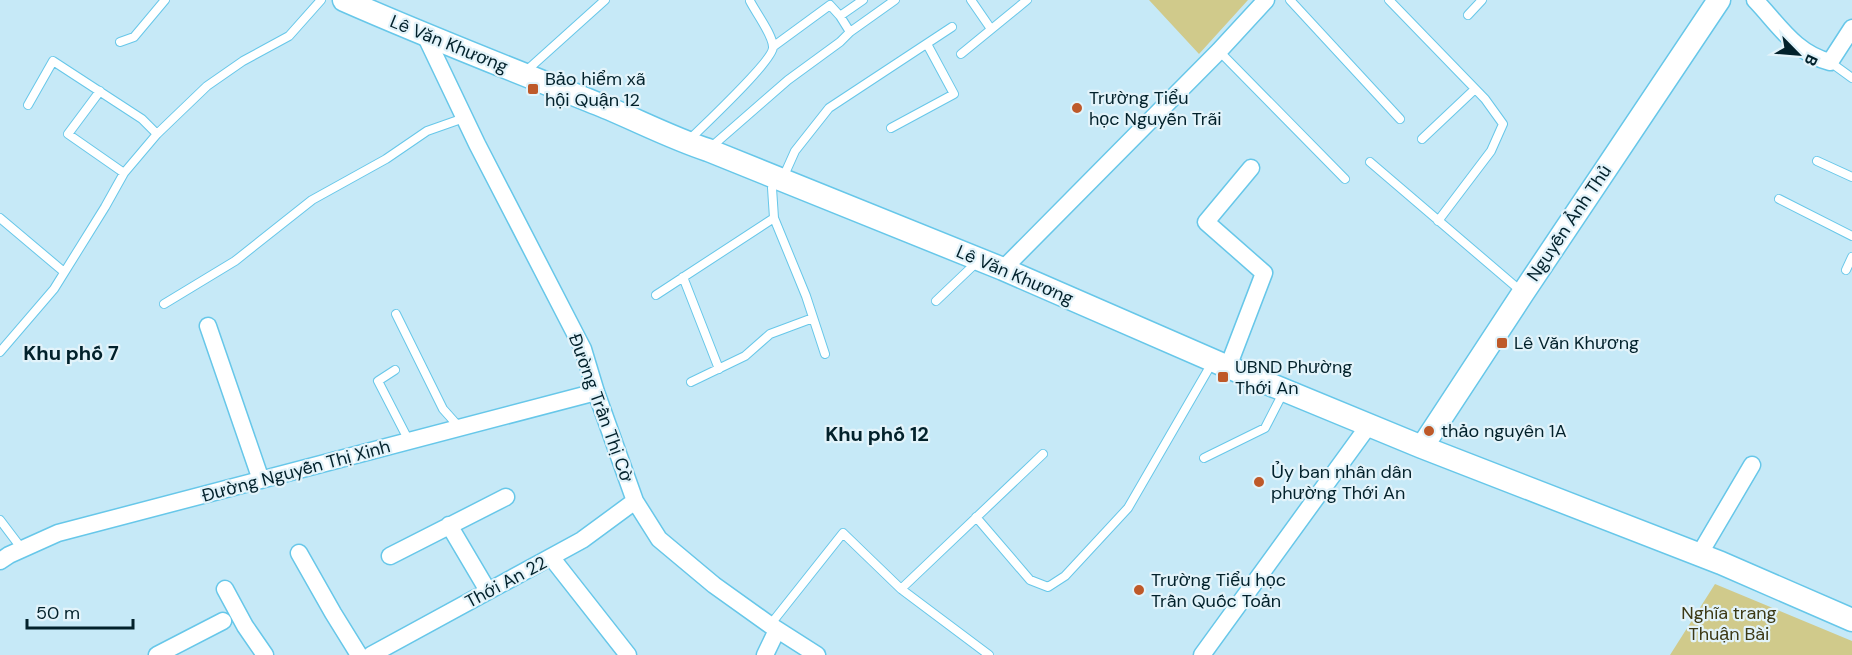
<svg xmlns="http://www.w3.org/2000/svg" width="1852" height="655" viewBox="0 0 1852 655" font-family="'DM Sans',sans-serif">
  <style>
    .green { fill: #d0ca8b }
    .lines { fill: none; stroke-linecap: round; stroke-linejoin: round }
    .lane-casing { stroke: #67c7e9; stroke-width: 10 }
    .street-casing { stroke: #67c7e9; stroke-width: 19 }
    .secondary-casing { stroke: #67c7e9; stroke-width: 25 }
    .lane { stroke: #fff; stroke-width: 8 }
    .street { stroke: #fff; stroke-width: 16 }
    .secondary { stroke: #fff; stroke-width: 22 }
    .poi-dot { fill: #be5929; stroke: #e2f3fa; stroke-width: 2 }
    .labels { text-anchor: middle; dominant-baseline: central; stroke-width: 4.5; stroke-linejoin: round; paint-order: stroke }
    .street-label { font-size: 18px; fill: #02212b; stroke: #e2f3fa }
    .poi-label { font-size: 18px; fill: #02212b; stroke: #e2f3fa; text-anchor: start }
    .park-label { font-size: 18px; fill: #3c3915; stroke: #e2f3fa }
    .neighbourhood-label { font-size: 20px; font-weight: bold; fill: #02212b; stroke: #e2f3fa }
  </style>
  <rect width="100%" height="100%" fill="#c6e9f7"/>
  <!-- green -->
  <path class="green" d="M 1149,0 L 1248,0 L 1199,54 Z
    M 1715,584 L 1852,641 L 1852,655 L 1670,655 Z"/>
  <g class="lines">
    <!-- lane casing -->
    <g class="lane-casing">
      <path id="lane" d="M 971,0 L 991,29
        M 1290,0 L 1400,119
        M 1389,0 L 1485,99 L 1503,124 L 1491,151 L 1438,221
        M 1468,15 L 1482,0
        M 850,32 L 895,0
        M 120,42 L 134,37 L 165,0
        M 774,46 L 830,5 L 840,16 L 863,0
        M 1219,51 L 1345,179
        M 961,54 L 1027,0
        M 1830,62 L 1852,78
        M 525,72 L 605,0
        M 100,91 L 68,134 L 124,173
        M 28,105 L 53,61 L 142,119 L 157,134
        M 891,128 L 954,94 L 927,44
        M 1422,139 L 1475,89
        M 688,141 C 701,128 774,60 773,47 C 773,35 756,13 750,1
        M 710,148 L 788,80 L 840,42 L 850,32 L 840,16
        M 1817,161 L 1852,177
        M 1370,162 L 1522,292
        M 775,179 L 772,188 L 774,218 L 806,296 L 825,354
        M 782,180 L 795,151 L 829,108 L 952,27
        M 1779,199 L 1852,236
        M 0,218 L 64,272
        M 1846,270 L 1852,257
        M 683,277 L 719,369
        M 656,295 L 774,218
        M 936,301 L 977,262
        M 164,304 L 235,261 L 312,200 L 386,159 L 427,131 L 464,118
        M 396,314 L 443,409 L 460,428
        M 0,352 L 54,289 L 105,207 L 124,173 L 157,134 L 207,86 L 243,61 L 289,36 L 321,0
        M 395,370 L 378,381 L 409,441
        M 691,382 L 745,356 L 770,334 L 813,318
        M 1204,458 L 1265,428 L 1284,391
        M 976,517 L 1030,580 L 1048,587 L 1065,576 L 1128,508 L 1212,363
        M 0,520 L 22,549
        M 901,589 L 989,655
        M 770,625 L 843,533 L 901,589 L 1043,454"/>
    </g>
    <!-- street casing -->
    <g class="street-casing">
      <path id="street" d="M 1755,0 C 1779,25 1795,53 1830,62 L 1852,28
        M 425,35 L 477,144 L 583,349 L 596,392 L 635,501 L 659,539 L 714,585 L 770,625 L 817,655
        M 1003,269 L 1219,51 L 1266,0
        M 208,326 L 261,480
        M 1228,367 L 1264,273 L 1206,222 L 1251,168
        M 449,525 L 488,591
        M 299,553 L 333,613 L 359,655
        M 1699,555 L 1752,465
        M 390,556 L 506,497
        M 551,557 L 628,655
        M 0,561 L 9,555 L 58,533 L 596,392
        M 225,589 L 245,626 L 265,655
        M 157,655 L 223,621
        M 371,655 L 582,540 L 635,501
        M 765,655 L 777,630
        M 1202,655 L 1369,425"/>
    </g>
    <!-- secondary casing -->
    <g class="secondary-casing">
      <path id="secondary" d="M 344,0 C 428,37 513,70 598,104 C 635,119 671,138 708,150 L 1003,269 L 1228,367 L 1422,447 L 1721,563 L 1852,620
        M 1422,447 L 1523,293 L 1719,0"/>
    </g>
    <!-- lane -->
    <use href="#lane" class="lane"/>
    <!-- street -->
    <use href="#street" class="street"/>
    <!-- secondary -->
    <use href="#secondary" class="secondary"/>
  </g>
  <!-- markers -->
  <g class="poi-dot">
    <rect x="527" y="83" width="12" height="12" rx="3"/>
    <circle cx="1077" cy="108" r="6"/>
    <rect x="1496" y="337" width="12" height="12" rx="3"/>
    <rect x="1217" y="371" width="12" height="12" rx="3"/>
    <circle cx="1429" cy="431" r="6"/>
    <circle cx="1259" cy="482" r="6"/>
    <circle cx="1139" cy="590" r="6"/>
  </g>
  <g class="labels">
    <!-- street labels -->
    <g class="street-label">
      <text transform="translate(449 44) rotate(22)">Lê Văn Khương</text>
      <text transform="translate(1569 223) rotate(-56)">Nguyễn Ảnh Thủ</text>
      <text transform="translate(1015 275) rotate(23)">Lê Văn Khương</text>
      <text transform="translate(601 408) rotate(70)">Đường Trần Thị Cờ</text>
      <text transform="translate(296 471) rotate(-15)">Đường Nguyễn Thị Xinh</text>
      <text transform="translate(506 582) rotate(-28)">Thới An 22</text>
    </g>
    <!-- poi labels -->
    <g class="poi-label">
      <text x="545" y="79">Bảo hiểm xã<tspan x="545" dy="21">hội Quận 12</tspan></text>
      <text x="1089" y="98">Trường Tiểu<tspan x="1089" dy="21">học Nguyễn Trãi</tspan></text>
      <text x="1514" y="343">Lê Văn Khương</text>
      <text x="1235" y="367">UBND Phường<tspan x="1235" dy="21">Thới An</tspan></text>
      <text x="1441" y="431">thảo nguyên 1A</text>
      <text x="1271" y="472">Ủy ban nhân dân<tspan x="1271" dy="21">phường Thới An</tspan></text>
      <text x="1151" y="580">Trường Tiểu học<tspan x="1151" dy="21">Trần Quốc Toản</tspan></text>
    </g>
    <!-- park labels -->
    <g class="park-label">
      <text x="1729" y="613">Nghĩa trang<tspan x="1729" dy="21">Thuận Bài</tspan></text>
    </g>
    <!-- neighbourhood labels -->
    <g class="neighbourhood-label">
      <text x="71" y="353">Khu phố 7</text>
      <text x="877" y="434">Khu phố 12</text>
    </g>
  </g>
  <!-- north arrow -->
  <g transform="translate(1798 54) rotate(115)" stroke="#e2f3fa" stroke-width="4.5" paint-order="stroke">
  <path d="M0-4.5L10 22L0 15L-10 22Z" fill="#02212b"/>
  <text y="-9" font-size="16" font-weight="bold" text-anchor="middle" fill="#02212b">B</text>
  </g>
  <!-- scale -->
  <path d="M27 619v9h106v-9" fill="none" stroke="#02212b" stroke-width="3"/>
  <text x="36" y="619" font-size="18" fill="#02212b" stroke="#e2f3fa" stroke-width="4.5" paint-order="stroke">50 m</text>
</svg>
